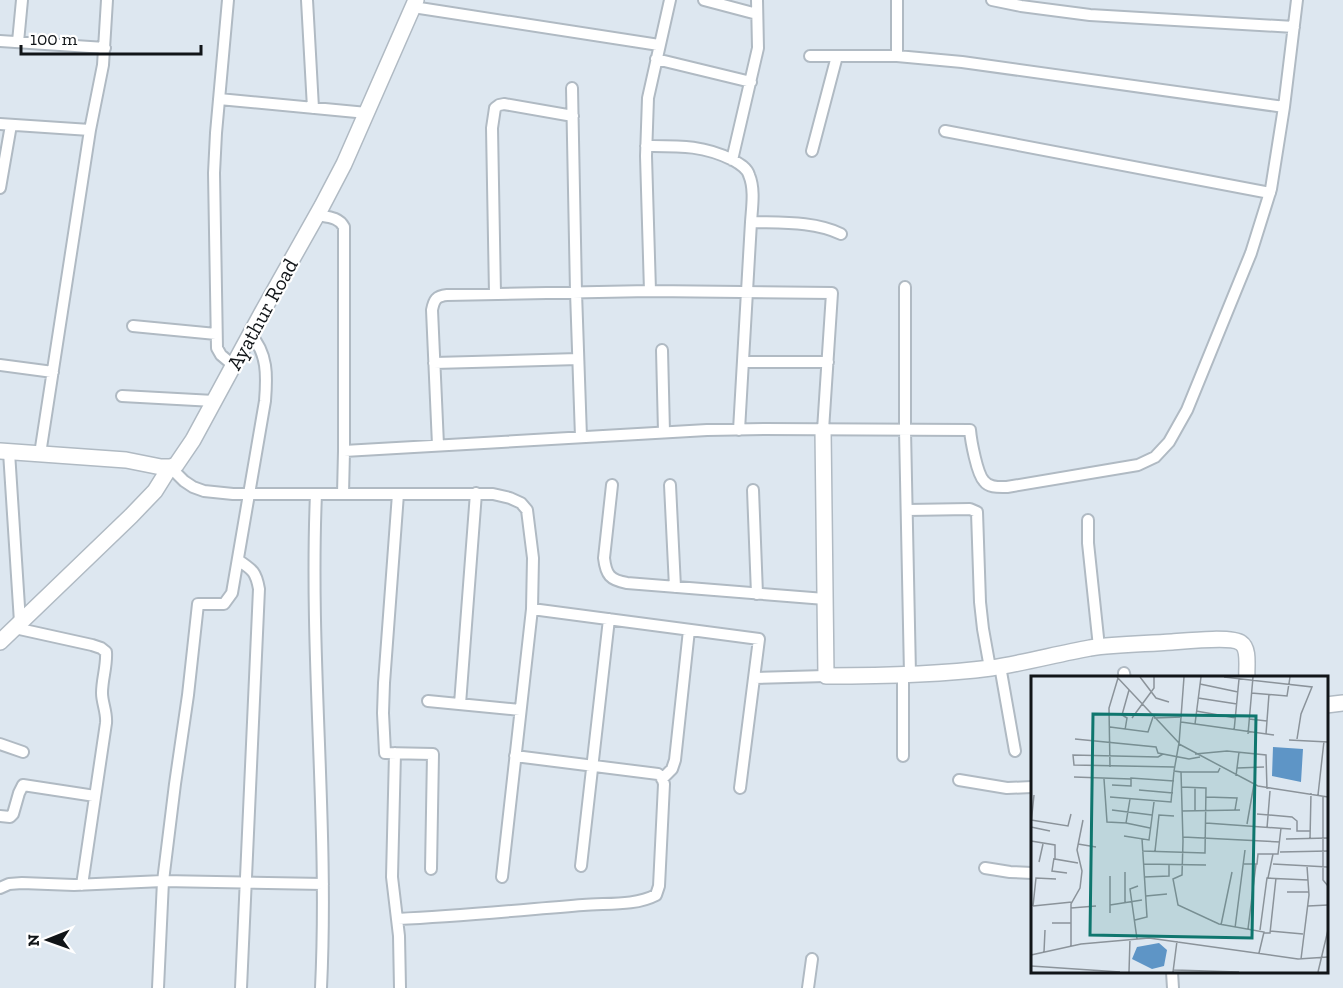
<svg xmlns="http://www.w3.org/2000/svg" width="1343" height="988" viewBox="0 0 1343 988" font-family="'Zilla Slab',serif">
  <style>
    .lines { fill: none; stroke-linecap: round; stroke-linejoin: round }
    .street-casing { stroke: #b0bac3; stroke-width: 14 }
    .secondary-casing { stroke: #b0bac3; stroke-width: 18 }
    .street { stroke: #fff; stroke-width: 10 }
    .secondary { stroke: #fff; stroke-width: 15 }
    .labels { text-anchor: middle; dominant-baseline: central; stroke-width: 4.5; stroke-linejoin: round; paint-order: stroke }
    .street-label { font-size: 21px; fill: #111518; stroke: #fff }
    .inset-road { fill: none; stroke: #8b939a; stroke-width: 1.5 }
    .view { fill: #0f766e; fill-opacity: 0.15; stroke: #0f766e; stroke-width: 3 }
    .inset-edge { fill: none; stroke: #111518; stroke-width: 3 }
  </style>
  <rect width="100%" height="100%" fill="#dde7f0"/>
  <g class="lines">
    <!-- street casing -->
    <g class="street-casing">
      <path id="street" d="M 228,0 L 216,133 L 214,173 L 217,348 L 221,355 L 233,365
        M 307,0 L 313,108
        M 704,0 L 757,14
        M 992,0 L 1021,6 L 1090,15 L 1294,27
        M 413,7 L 659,45
        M 0,41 L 105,48
        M 18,42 L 22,0
        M 810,56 L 897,56 L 962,62 L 1284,107
        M 897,56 L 897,0
        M 656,59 L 751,82
        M 572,88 L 576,292 L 581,437
        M 219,99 L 367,113
        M 0,124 L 90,130
        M 945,131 L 1270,193
        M 646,146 C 679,146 703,145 733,160 C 740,164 747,168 749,175 C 755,189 752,207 751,222 L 739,430
        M 812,151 L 837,56
        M 732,160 L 758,48 L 757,0
        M 0,188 L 11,125
        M 317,215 C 328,217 339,217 344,227 L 344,451
        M 751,222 C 781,223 814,221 841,234
        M 905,287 L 905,430 L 910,674
        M 650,291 L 646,156 L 648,98 L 670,0
        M 495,294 L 492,128 L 495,108 L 499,105 L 504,104 L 573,116
        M 133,326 L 216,334
        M 662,350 L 664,432
        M 743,362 L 828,362
        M 434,363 L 578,359
        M 0,365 L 53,372
        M 122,396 L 214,401
        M 438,445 L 432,310 C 434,300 436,296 447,295 L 650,291 L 832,293 L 823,430
        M 9,452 L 20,622
        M 40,454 L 90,130 L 103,65 L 107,0
        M 170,467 L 184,481 L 193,487 L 204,491 L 233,494 L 343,494 L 344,451 L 707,430 L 764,429 L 970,430 C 971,441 977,474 984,481 C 989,488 999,487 1007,487 L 1138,465 L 1155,457 L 1169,442 L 1187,410 L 1251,253 L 1271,189 L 1284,107 L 1297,0
        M 612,485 L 604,558 C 606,575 610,580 627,583 L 825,599
        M 670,485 L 675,587
        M 753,490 L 757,594
        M 316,494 C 309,659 329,823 321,988
        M 343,494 L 493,494 L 510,498 L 521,503 L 527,510 L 533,558 L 532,609 L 502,877
        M 398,494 L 384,683 L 383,713 L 385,753 L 433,754 L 431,869
        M 907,510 L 970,509 L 977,512 L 980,602 L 983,629 L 990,668
        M 1088,520 L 1088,543 L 1099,647
        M 238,560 C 253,570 256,572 259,589 L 241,988
        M 532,609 L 759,639 L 740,788
        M 15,628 L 92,645 L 101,648 L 106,652 C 107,666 102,679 102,693 C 102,703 107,712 106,723 L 82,885
        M 1000,666 L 1015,751
        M 1124,673 L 1125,678
        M 903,674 L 903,756
        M 754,678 L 826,676
        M 428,701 L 520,710
        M 460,704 L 476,493
        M 0,744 L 23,752
        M 395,753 L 392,877 L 399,936 L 400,988
        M 662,779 L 672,769 L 675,760 L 689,630
        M 959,780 L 1007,788 L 1032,787
        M 0,816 L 10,817 L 13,814 L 19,793 L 23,785 L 95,796
        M 581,866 L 609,619
        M 985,868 L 1010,872 L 1032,873
        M 0,888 L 9,884 L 22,883 L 74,885 L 163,881 L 323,884
        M 398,919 C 460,916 521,910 583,905 C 607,903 635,906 656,895 L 659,886 L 664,784 L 662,777 L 658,774 L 515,756
        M 1172,972 L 1173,988
        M 158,988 L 163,881 L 175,784 L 188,695 L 198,604 L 224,604 L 232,593 L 265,401 C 267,376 268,353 250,334
        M 808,988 L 812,959"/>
    </g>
    <!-- secondary casing -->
    <g class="secondary-casing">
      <path id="secondary" d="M 823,430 L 826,676 C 880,676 937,675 991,668 C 1024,663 1057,654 1090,648 C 1117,644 1145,644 1172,642 C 1185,641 1232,636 1241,643 C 1250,649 1246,668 1247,678
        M 0,451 L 126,460 L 161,467 L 170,467 L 176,465 L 193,440 L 264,309 L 322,206 L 344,164 L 416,0
        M 0,642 L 131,516 L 155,491 L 170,467
        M 1326,705 L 1343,703"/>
    </g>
    <!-- street -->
    <use href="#street" class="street"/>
    <!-- secondary -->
    <use href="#secondary" class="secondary"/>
  </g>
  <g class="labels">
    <!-- street labels -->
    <g class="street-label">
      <text transform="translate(262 314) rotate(-61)">Ayathur Road</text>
    </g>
  </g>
  <!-- overview -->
  <g transform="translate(1031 676)">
    <rect width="297" height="297" fill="#dde7f0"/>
    <path d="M 242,71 L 272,73 L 270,106 L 241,100 ZM 128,267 L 136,274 L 133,290 L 121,293 L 101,283 L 106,271 Z" fill="#5e95c6"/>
    <path class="inset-road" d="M 86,1 L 148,67 L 143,95 L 150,96 L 152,165 L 151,199 L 142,203 L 147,229 L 188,248 L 233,256 L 228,277M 109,1 L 125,22 L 138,26M 153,1 L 148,68 L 227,110 L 297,121M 193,1 L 281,11 L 270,38 L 266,63M 169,8 L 207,16M 220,17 L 256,20 L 259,1M 167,22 L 206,28M 165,35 L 205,42M 101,42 L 123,12 L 123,1M 123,42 L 151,41M 218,43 L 236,45M 150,46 L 243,59M 164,48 L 170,1M 79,51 L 117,56 L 122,41M 94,54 L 96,42 L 91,39 L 98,14M 203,55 L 208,3M 217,58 L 222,1M 235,58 L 238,18M 44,63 L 125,71 L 127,77 L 158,83 L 169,81M 258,64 L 297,66M 132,78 L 127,81 L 42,79 L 43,89 L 143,91M 164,78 L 196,75 L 235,79 L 236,113M 79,91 L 78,32 L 87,2M 206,92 L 233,91M 150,96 L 187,96 L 189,92M 205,100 L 208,76M 43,101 L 100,103M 73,103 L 76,146 L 95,147 L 99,123M 81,109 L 100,110 L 100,102 L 143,105M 164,111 L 164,135M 108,114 L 142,117M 287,119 L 293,65M 292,120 L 292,204 L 297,210M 79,121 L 140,126 L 143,95M 175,121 L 206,122 L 204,134M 81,134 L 121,139M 151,135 L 209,134M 226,138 L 261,141 L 266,145 L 266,155 L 279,155M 0,144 L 37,150 L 40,138M 95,147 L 119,152M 175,147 L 260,153M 0,148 L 3,119M 216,148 L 223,108M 0,151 L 19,155M 236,152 L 239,115M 93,160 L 118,164 L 123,126M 152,161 L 249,166M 255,163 L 297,162M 279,163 L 280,117M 0,165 L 24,169 L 24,183 L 47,187M 47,168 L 65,171M 111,175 L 174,177 L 175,112 L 150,111M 124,175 L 128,139 L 143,140M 249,176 L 297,175M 23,182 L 21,195 L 36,197M 8,186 L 12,168M 112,188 L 175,189M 213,188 L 226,188 L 227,178 L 247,178 L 250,152M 242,188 L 297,191M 113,201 L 138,200 L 138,188M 237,202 L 242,178M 256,216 L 278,216M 115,220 L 136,218M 94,226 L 94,196M 79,229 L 111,224M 2,230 L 5,202 L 25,203M 2,230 L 41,226M 277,230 L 297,229M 40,232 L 65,230M 79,237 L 79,200M 104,244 L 116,241 L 111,163M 21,247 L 40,247M 190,249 L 201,196M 204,252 L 214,174M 217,253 L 225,188M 229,254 L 236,202 L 277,204M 239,255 L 272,258M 233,257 L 239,257 L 245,202M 106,263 L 99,213 L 107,210M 40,270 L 40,228 L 49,212 L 51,195 L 46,174 L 52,144M 13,276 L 14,254M 0,279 L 50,268 L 118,262 L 267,283 L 297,281M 270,283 L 278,219 L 276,190M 0,290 L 89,296M 143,294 L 208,296M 98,296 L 99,263M 142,296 L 146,265M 287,296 L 297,254"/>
    <path class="view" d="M 62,38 L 225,40 L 221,262 L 59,259 Z"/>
    <rect width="297" height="297" class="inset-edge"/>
  </g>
  <!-- north arrow -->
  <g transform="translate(48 940) rotate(269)" stroke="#ffffff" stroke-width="4.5" paint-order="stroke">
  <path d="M0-4.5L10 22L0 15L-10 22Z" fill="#111518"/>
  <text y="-9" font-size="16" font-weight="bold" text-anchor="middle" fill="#111518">N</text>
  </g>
  <!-- scale -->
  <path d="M21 45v9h180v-9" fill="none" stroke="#111518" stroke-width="3"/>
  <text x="30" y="45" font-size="18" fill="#111518" stroke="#ffffff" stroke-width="4.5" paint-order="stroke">100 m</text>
</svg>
